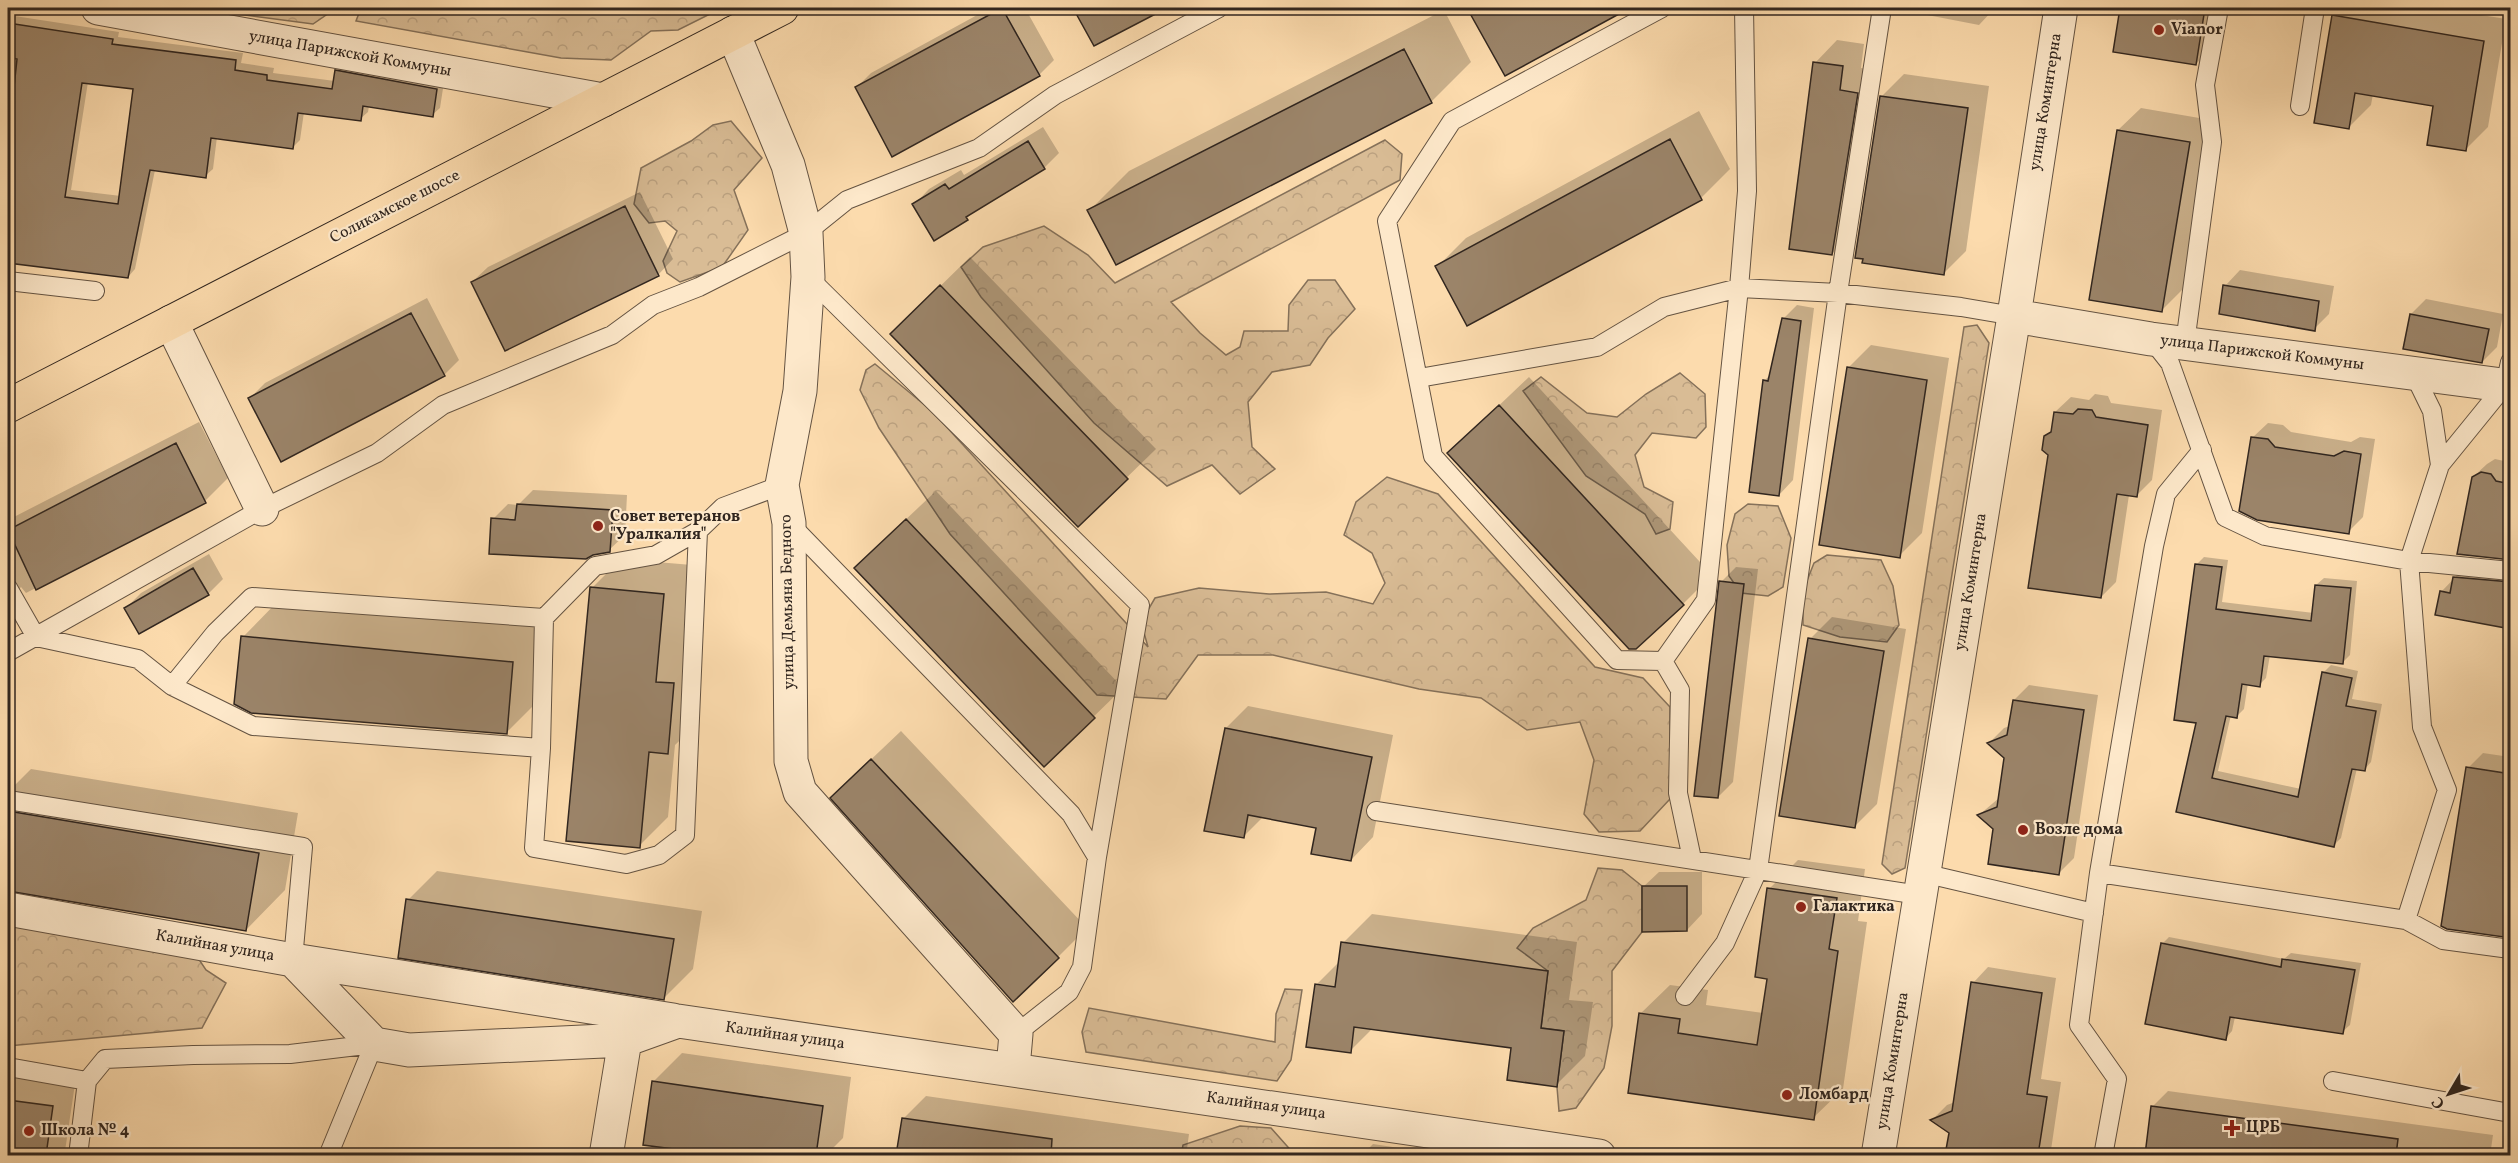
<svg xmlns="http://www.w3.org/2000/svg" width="2518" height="1163" viewBox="0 0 2518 1163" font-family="Vollkorn,serif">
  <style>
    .forest { fill: url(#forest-crowns); stroke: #85715a; stroke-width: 1.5 }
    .shadow { fill: #0003; fill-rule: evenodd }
    .building { fill: #9b8469; stroke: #31261f; stroke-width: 1.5; fill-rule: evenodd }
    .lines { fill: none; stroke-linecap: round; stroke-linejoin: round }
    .service-casing { stroke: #645342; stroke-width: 20 }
    .minor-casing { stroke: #645342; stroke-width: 35 }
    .trunk-casing { stroke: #31261f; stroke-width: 35 }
    .service { stroke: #fde8ca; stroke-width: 18 }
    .minor { stroke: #fde8ca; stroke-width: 33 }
    .trunk { stroke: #fcdbad; stroke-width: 33 }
    .poi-dot { fill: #8f2418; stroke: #fde8ca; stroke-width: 2 }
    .labels { text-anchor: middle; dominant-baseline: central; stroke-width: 4.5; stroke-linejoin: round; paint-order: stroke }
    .poi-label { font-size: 16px; font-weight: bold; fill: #31261f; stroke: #fde8ca; text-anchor: start }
    .street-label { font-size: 16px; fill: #31261f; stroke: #fde8ca }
  </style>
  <defs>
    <pattern id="forest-crowns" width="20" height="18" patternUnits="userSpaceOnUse" patternTransform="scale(1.5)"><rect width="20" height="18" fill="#d9bc95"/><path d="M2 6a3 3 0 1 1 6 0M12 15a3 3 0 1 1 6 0" fill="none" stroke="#bba180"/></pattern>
  </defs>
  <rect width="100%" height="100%" fill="#fcdbad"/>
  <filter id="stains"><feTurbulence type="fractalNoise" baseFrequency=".00333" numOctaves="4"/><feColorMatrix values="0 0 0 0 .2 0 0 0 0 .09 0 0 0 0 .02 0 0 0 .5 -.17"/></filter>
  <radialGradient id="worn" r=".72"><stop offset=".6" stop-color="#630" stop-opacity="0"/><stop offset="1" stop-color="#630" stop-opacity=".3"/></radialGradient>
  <!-- forest -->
  <path class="forest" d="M 193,8 L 331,8 L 332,11 L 313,24 Z
    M 361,8 L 722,8 L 678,30 L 651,31 L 611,60 L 561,58 L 356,21 Z
    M 731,121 L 762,158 L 734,190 L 748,230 L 722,267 L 680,282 L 667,273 L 663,261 L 677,231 L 665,221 L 649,223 L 634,204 L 641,168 L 691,141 L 713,125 Z
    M 1385,140 L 1402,154 L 1400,180 L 1171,302 L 1200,333 L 1226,355 L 1240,347 L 1244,331 L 1288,331 L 1289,305 L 1308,280 L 1335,280 L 1355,309 L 1328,338 L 1310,365 L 1272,372 L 1248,402 L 1252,447 L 1275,469 L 1240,494 L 1212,465 L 1167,486 L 1094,423 L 981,297 L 961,267 L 983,247 L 1044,226 L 1088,255 L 1115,283 Z
    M 1977,325 L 1989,343 L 1905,868 L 1892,874 L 1882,864 L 1964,327 Z
    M 875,364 L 932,411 L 1148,647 L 1141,622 L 1155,598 L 1199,588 L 1269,594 L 1326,592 L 1373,604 L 1385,583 L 1372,553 L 1344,535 L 1356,502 L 1387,477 L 1438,494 L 1595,667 L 1643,678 L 1670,707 L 1670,799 L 1640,831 L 1599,832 L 1584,814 L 1594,760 L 1580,722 L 1527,730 L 1481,698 L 1419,689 L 1273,655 L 1198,655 L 1166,699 L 1097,695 L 950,534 L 879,428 L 860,390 L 866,370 Z
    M 1680,373 L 1705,394 L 1706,427 L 1696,438 L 1652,433 L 1635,455 L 1644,487 L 1673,502 L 1670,529 L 1656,534 L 1645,514 L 1586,476 L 1523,391 L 1541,377 L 1587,413 L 1617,417 L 1646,394 Z
    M 1748,504 L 1778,506 L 1791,538 L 1783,587 L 1768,596 L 1741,593 L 1729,576 L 1727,545 L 1735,514 Z
    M 1827,555 L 1881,560 L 1893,586 L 1899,625 L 1887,642 L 1840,637 L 1803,625 L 1803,591 L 1814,563 Z
    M 1598,868 L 1622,870 L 1642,886 L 1642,932 L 1612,971 L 1612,1026 L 1604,1068 L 1576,1108 L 1559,1111 L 1557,1087 L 1564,1031 L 1541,1028 L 1548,971 L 1517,948 L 1533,928 L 1586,900 Z
    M 8,894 L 180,931 L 206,970 L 226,983 L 202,1028 L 8,1046 Z
    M 1285,989 L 1302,990 L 1291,1060 L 1277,1081 L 1086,1052 L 1082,1032 L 1089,1008 L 1275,1042 L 1276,1014 Z
    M 1240,1126 L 1271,1128 L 1295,1155 L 1181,1155 L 1183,1145 Z"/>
  <!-- shadow -->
  <path class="shadow" d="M 990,8 L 1025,8 L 1054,60 L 1039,75 L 856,88 L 871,73 Z
    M 1075,8 L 1163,8 L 1094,44 Z
    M 1473,8 L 1627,8 L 1505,74 L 1470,10 Z
    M 1896,8 L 1995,8 L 1979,25 L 1896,9 Z
    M 2121,8 L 2223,8 L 2218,41 L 2196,64 L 2115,51 Z
    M 2342,8 L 2439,8 L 2506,19 L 2488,127 L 2465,150 L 2435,105 L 2373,94 L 2371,105 L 2348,128 L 2333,16 Z
    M 1444,10 L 1471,62 L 1431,102 L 1089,211 L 1129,171 Z
    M 8,15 L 119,32 L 118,37 L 243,53 L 241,63 L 274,68 L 273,73 L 335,81 L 336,71 L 343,64 L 444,82 L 440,108 L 432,115 L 369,106 L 368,112 L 360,119 L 304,112 L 300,140 L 293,147 L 217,137 L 213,169 L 205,176 L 155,170 L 135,269 L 128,277 L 8,261 ZM 88,82 L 135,87 L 121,196 L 71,190 Z
    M 1837,40 L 1864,44 L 1861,68 L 1879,71 L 1854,231 L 1832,254 L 1815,63 Z
    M 1904,74 L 1989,86 L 1966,251 L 1944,273 L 1881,97 Z
    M 2141,108 L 2211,120 L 2184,288 L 2162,310 L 2118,130 Z
    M 1699,111 L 1730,169 L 1701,198 L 1437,267 L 1466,238 Z
    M 1043,127 L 1059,153 L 1044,168 L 977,208 L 967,218 L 935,238 L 914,205 L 929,189 L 961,170 L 964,175 Z
    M 640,192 L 673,259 L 658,275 L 472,282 L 488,267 Z
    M 970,257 L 1156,449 L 1078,525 L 921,305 Z
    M 2240,270 L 2334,286 L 2329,314 L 2314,329 L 2225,286 Z
    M 427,298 L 459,360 L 444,375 L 250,398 L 265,383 Z
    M 2426,299 L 2503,314 L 2497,347 L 2482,362 L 2411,314 Z
    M 1797,305 L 1814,308 L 1793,480 L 1779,495 L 1764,381 L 1771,374 L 1783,319 Z
    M 1871,345 L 1949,358 L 1922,533 L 1899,556 L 1848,368 Z
    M 1529,377 L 1712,575 L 1683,604 L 1449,453 Z
    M 2095,394 L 2108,396 L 2111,403 L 2162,410 L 2152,480 L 2136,496 L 2129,495 L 2116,582 L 2101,597 L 2049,455 L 2045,437 L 2053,429 L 2055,412 L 2071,397 L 2089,400 Z
    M 199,422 L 228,478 L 205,501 L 26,593 L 21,587 L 8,601 L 8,520 Z
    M 2268,423 L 2283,425 L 2291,432 L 2351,442 L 2360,437 L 2375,439 L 2363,517 L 2348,532 L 2252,438 Z
    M 2495,459 L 2504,461 L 2510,468 L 2510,558 L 2473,477 L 2487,464 Z
    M 533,490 L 627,495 L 625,535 L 609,550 L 493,519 L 508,504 L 518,505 Z
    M 936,491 L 1123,688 L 1044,765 L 885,539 Z
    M 209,554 L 223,579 L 208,594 L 126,608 L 141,593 Z
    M 2204,557 L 2228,560 L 2222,602 L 2314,613 L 2316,585 L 2324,578 L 2357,581 L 2350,655 L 2343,662 L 2270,655 L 2266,678 L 2259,685 L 2248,683 L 2244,709 L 2237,716 L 2231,715 L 2218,771 L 2301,789 L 2323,673 L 2331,665 L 2358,671 L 2352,699 L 2382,704 L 2371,762 L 2364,770 L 2357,768 L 2341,838 L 2334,845 L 2178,811 L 2198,722 L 2197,564 Z
    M 621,559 L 692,565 L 684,653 L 702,654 L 697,724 L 675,745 L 668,817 L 639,846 L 592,588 Z
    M 2468,564 L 2510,568 L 2510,627 L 2441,592 Z
    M 1736,567 L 1758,569 L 1733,782 L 1718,797 L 1721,582 Z
    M 282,597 L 552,623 L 546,693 L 506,733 L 243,637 Z
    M 1832,617 L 1906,629 L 1877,804 L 1854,827 L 1810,639 Z
    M 2029,685 L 2098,695 L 2074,858 L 2059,873 L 1979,815 L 1999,798 L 2005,757 L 1989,743 L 2004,728 L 2010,726 L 2014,700 Z
    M 1248,706 L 1393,735 L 1373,837 L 1351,860 L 1318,827 L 1263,817 L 1243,837 L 1226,728 Z
    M 901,731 L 1087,928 L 1058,957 L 861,769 Z
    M 2483,753 L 2510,757 L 2510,936 L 2468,768 Z
    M 31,769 L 298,813 L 285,890 L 246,930 L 8,889 L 8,792 Z
    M 1798,860 L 1865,869 L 1858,921 L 1867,922 L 1843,1089 L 1813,1118 L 1640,1014 L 1670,985 L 1708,990 L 1706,1005 L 1763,1013 L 1768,977 L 1769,889 Z
    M 437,871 L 702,911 L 693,969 L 664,998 L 408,900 Z
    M 1659,872 L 1702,872 L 1702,914 L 1687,930 L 1643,887 Z
    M 1372,914 L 1577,942 L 1569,1000 L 1593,1002 L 1585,1056 L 1556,1085 L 1513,1047 L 1373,1028 L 1350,1051 L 1316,985 L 1340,961 L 1343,943 Z
    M 2169,937 L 2284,959 L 2291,953 L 2361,963 L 2350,1025 L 2342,1032 L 2235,1017 L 2232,1031 L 2225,1039 L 2162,944 Z
    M 1988,967 L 2056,978 L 2041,1079 L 2061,1082 L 2051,1150 L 2045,1156 L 1965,1156 L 1950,1132 L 1932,1120 L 1947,1105 L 1955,1102 L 1973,983 Z
    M 682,1053 L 851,1077 L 843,1138 L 825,1156 L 731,1156 L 644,1143 L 653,1082 Z
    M 8,1074 L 75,1084 L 65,1151 L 61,1156 L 8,1156 Z
    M 2168,1091 L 2493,1135 L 2490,1156 L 2147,1156 L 2153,1106 Z
    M 926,1096 L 1189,1134 L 1186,1156 L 897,1156 L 903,1119 Z
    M 1373,1144 L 1452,1156 L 1361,1156 Z"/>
  <!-- building -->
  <path class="building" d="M 1002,8 L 1040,76 L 892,157 L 855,87 Z
    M 1073,8 L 1167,8 L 1094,46 Z
    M 1467,8 L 1630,8 L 1505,76 Z
    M 2120,8 L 2205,8 L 2196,65 L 2113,52 Z
    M 2332,15 L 2484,41 L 2466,151 L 2427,145 L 2433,106 L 2355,93 L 2349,129 L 2314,123 Z
    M 8,23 L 113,39 L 112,44 L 236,60 L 235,70 L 267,75 L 267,80 L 332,89 L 335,70 L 437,89 L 433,117 L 363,106 L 361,121 L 298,113 L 293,149 L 211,138 L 206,178 L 150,170 L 128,278 L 8,263 L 8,114 L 11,115 L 17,59 L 8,57 ZM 82,83 L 133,89 L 118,204 L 65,197 Z
    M 1404,49 L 1432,103 L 1116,265 L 1087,210 Z
    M 1813,62 L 1843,66 L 1840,90 L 1858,93 L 1832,255 L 1789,249 Z
    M 1880,96 L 1968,108 L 1944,275 L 1862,263 L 1863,259 L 1855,258 Z
    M 2117,130 L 2190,142 L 2162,312 L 2089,300 Z
    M 1670,139 L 1702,200 L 1467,326 L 1435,266 Z
    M 1028,141 L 1045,169 L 966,217 L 968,220 L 934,241 L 912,204 L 945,184 L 949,189 Z
    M 625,206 L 659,276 L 505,351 L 471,282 Z
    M 940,285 L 1128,479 L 1078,527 L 890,334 Z
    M 2223,285 L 2319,301 L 2315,331 L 2219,314 Z
    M 411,313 L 445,376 L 281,462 L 248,398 Z
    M 2410,314 L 2489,329 L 2482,363 L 2403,349 Z
    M 1782,318 L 1801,321 L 1779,496 L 1749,492 L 1763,380 L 1768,381 Z
    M 1847,367 L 1927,380 L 1900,558 L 1819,545 Z
    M 1499,405 L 1684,605 L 1636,649 L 1629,649 L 1447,453 Z
    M 2078,409 L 2092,410 L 2096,417 L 2148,425 L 2137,497 L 2117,494 L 2101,598 L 2028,588 L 2048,455 L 2042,450 L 2044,436 L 2051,432 L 2054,412 L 2073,414 Z
    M 2251,437 L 2268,439 L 2275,447 L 2334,456 L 2344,451 L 2361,454 L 2349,534 L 2257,520 L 2239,511 Z
    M 176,443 L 206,503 L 36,590 L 8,530 Z
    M 2481,472 L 2491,474 L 2496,481 L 2511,484 L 2511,560 L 2457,554 L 2472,477 Z
    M 517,504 L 613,510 L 610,552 L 593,555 L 586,559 L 489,554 L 491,518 L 515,520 Z
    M 906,519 L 1095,718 L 1044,767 L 854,568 Z
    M 2195,564 L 2222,567 L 2216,609 L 2311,621 L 2315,585 L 2351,588 L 2343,664 L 2264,656 L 2260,687 L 2242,684 L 2237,718 L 2226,716 L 2212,778 L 2298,797 L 2322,672 L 2352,678 L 2346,706 L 2376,711 L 2365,771 L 2352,769 L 2334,847 L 2176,812 L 2196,723 L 2174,720 Z
    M 193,568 L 209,595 L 139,634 L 124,608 Z
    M 2453,577 L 2511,582 L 2511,629 L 2435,615 L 2440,591 L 2450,593 Z
    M 1719,581 L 1744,584 L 1718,798 L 1694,796 Z
    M 590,587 L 664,594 L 656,682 L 674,683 L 668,754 L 649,752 L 640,848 L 566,841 Z
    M 241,636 L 513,662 L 507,734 L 251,713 L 234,704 Z
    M 1808,638 L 1884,651 L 1855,828 L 1779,816 Z
    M 2013,700 L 2084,710 L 2059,875 L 1988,864 L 1993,829 L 1977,815 L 1997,807 L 2004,758 L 1987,743 L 2007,735 Z
    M 1225,728 L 1372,757 L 1351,861 L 1311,854 L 1316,828 L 1248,815 L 1244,838 L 1204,831 Z
    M 871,759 L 1059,958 L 1013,1002 L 830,798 Z
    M 2466,767 L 2511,774 L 2511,938 L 2447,929 L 2441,926 Z
    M 8,811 L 259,853 L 246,931 L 8,891 Z
    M 1642,886 L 1687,886 L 1687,931 L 1642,932 Z
    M 1767,888 L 1837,898 L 1829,949 L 1838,951 L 1814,1120 L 1628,1093 L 1639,1013 L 1680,1019 L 1678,1033 L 1757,1045 L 1767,979 L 1755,977 Z
    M 406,899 L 674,939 L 664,1000 L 398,958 Z
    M 1341,942 L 1548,971 L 1541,1028 L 1564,1031 L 1557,1087 L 1507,1080 L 1511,1048 L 1354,1027 L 1351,1053 L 1306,1047 L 1315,984 L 1335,987 Z
    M 2161,943 L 2281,967 L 2282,959 L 2355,970 L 2343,1034 L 2230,1017 L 2226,1040 L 2145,1024 Z
    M 1971,982 L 2042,993 L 2027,1094 L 2047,1097 L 2038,1155 L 1945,1155 L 1949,1133 L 1930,1120 L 1952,1111 Z
    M 652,1081 L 823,1106 L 816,1155 L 720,1155 L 643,1145 Z
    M 8,1100 L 53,1106 L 46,1155 L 8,1155 Z
    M 2151,1106 L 2398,1139 L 2396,1155 L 2145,1155 Z
    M 902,1118 L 1052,1139 L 1051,1155 L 896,1155 Z"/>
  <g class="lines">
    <!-- service casing -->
    <g class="service-casing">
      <path id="service" d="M 1662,8 L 1452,121 L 1387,221 L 1433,456 L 1617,660 L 1663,661
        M 2300,106 L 2315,8
        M 808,277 L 1140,605 L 1097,857
        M 8,281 L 95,291
        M 2151,339 L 2170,363 L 2225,517 L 2265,536 L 2409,561 L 2510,571
        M 2185,343 L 2212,142 L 2205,85 L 2219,8
        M 2413,372 L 2432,411 L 2440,465
        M 1419,378 L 1597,347 L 1664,307 L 1739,288 L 1838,293 L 1961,307 L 2014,316
        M 790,524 L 1071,814 L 1097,857 L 1082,967 L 1069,992 L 1016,1034
        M 698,531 L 656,555 L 595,566 L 544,618 L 541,748 L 534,848 L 626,864 L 659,855 L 685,835 L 698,531 L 723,507 L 782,485
        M 8,588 L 36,637 L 138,659 L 172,686 L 253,726 L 541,748
        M 8,652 L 262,509 L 377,453 L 443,405 L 612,335 L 653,305 L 699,287 L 806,233 L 847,200 L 979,148 L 1055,95 L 1219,8
        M 1663,661 L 1706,600 L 1739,288 L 1747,191 L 1744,8
        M 1663,661 L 1680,690 L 1678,793 L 1692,859
        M 172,686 L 215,633 L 252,597 L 544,618
        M 8,800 L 303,847 L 293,960
        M 1376,811 L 1919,895
        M 1923,873 L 2094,913
        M 2099,873 L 2406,920 L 2443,940 L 2510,949
        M 2406,920 L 2447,790 L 2422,727 L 2409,561 L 2440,465 L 2505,385 L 2510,362
        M 1685,996 L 1725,943 L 1758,870 L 1838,293 L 1882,8
        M 8,1067 L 87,1081
        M 2333,1081 L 2510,1113
        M 78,1156 L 87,1081 L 105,1059 L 193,1055 L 290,1054 L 374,1044 L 328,1156
        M 2103,1156 L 2117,1079 L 2079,1025 L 2099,873 L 2154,546 L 2166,494 L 2202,450"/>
    </g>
    <!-- minor casing -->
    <g class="minor-casing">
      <path id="minor" d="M 98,8 L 603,100
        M 733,33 L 788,165 L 806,233 L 808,277 L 800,391 L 782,485 L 789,523 L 791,761 L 800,792 L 1016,1034 L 1013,1068
        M 2014,316 L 2151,339 L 2510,386
        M 171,322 L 262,509
        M 8,909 L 293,960 L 374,1044 L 409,1050 L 625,1040 L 678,1021 L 1599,1156
        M 293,960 L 673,1020
        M 606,1156 L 625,1040
        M 1878,1156 L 2014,316 L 2061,8"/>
    </g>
    <!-- trunk casing -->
    <g class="trunk-casing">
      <path id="trunk" d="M 8,406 L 782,8"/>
    </g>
    <!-- service -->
    <use href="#service" class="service"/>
    <!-- minor -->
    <use href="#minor" class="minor"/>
    <!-- trunk -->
    <use href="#trunk" class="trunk"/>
  </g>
  <!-- markers -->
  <g class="poi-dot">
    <circle cx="2159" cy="30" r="6"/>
    <circle cx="598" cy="526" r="6"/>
    <circle cx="2023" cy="830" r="6"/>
    <circle cx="1801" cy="907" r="6"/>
    <circle cx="1787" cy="1095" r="6"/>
    <path d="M2229 1119h6v6h6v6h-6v6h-6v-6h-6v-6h6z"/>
    <circle cx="29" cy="1131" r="6"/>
  </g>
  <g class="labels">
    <!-- poi labels -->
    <g class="poi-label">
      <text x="2171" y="30">Vianor</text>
      <text x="610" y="517">Совет ветеранов<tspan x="610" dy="18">"Уралкалия"</tspan></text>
      <text x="2035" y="830">Возле дома</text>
      <text x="1813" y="907">Галактика</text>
      <text x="1799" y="1095">Ломбард</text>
      <text x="2246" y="1128">ЦРБ</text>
      <text x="41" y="1131">Школа № 4</text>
    </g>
    <!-- street labels -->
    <g class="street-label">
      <text transform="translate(350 54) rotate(10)">улица Парижской Коммуны</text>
      <text transform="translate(2046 102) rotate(-81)">улица Коминтерна</text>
      <text transform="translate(395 207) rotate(-27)">Соликамское шоссе</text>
      <text transform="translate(2262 353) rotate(7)">улица Парижской Коммуны</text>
      <text transform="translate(1971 582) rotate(-81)">улица Коминтерна</text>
      <text transform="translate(788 602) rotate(-91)">улица Демьяна Бедного</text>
      <text transform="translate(215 946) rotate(10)">Калийная улица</text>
      <text transform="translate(785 1036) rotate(8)">Калийная улица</text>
      <text transform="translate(1893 1061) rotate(-81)">улица Коминтерна</text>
      <text transform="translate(1266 1106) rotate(8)">Калийная улица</text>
    </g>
  </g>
  <!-- margin -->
  <rect width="2518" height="1163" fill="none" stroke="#fcdbad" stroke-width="30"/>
  <rect x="9" y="9" width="2500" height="1145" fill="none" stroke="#31261f" stroke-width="3"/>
  <rect x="15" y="15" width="2488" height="1133" fill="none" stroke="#31261f" stroke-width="1.5"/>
  <!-- north arrow -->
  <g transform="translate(2449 1094) rotate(231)" stroke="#fde8ca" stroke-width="4.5" paint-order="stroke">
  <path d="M0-4.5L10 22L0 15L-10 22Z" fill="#31261f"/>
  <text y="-9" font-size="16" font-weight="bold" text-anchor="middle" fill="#31261f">С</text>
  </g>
  <rect width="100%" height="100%" filter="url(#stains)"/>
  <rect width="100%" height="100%" fill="url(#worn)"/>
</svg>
